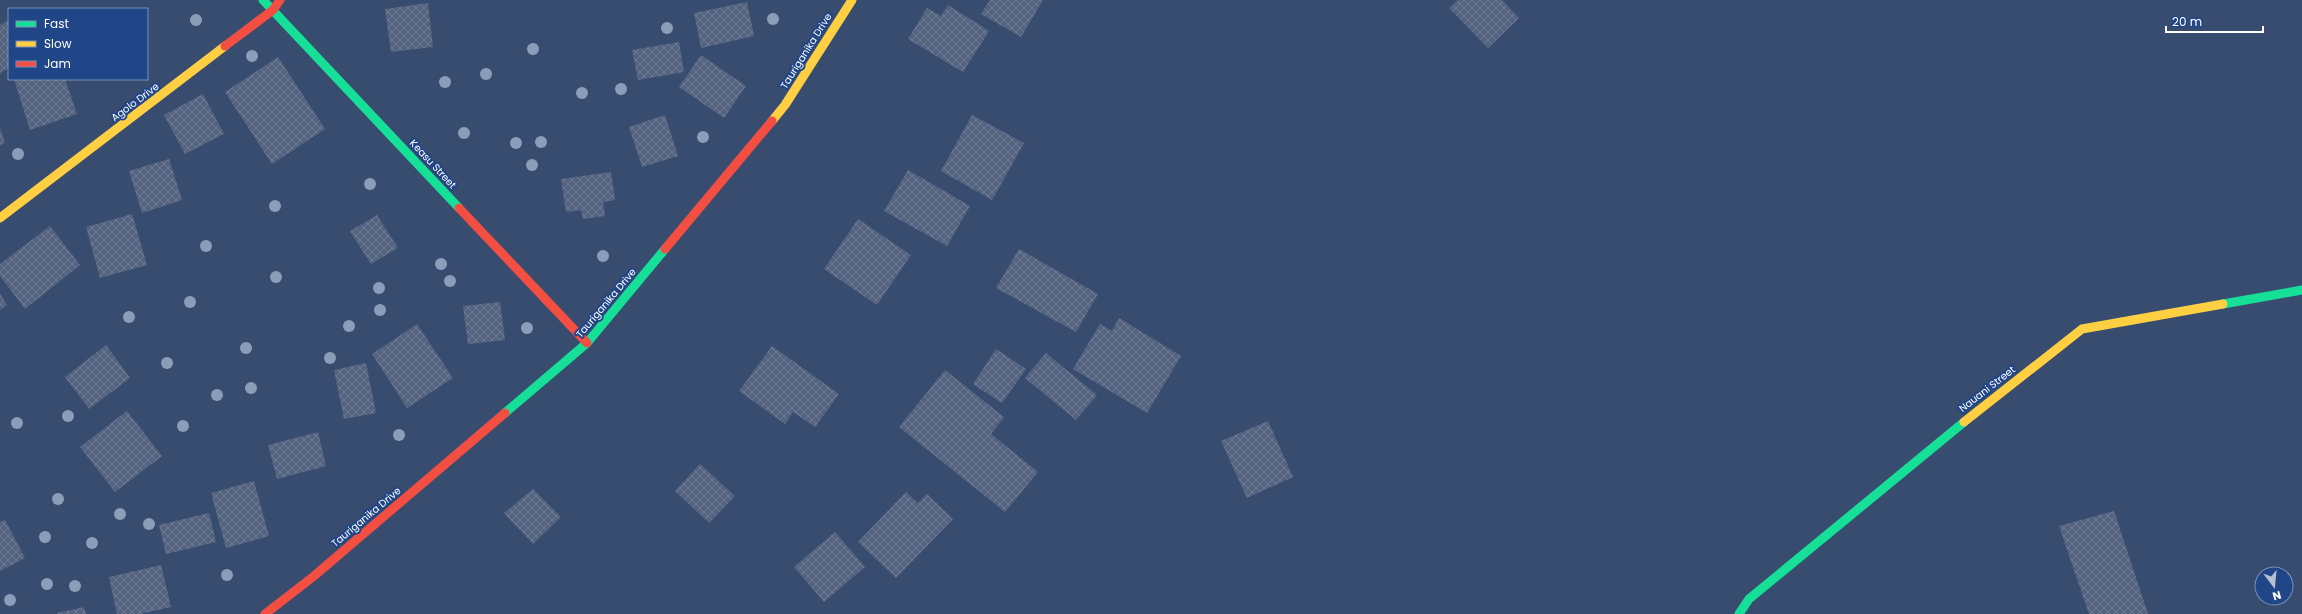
<svg xmlns="http://www.w3.org/2000/svg" width="2302" height="614" viewBox="0 0 2302 614" font-family="Poppins,sans-serif">
  <style>
    .building { fill: url(#building-cross-hatch) }
    .lines { fill: none; stroke-linecap: round; stroke-linejoin: round }
    .fast { stroke: #16e098; stroke-width: 9 }
    .slow { stroke: #ffcf43; stroke-width: 9 }
    .jam { stroke: #f24e42; stroke-width: 9 }
    .tree { fill: #8c9dba }
    .labels { text-anchor: middle; dominant-baseline: central; stroke-width: 4; stroke-linejoin: round; paint-order: stroke }
    .street-label { font-size: 10px; fill: #fff; stroke: #214687 }
  </style>
  <defs>
    <pattern id="building-cross-hatch" width="8" height="8" patternUnits="userSpaceOnUse"><rect width="8" height="8" fill="#546480"/><path d="M0 0l8 8M0 8l8-8" fill="none" stroke="#6e7b93"/></pattern>
  </defs>
  <rect width="100%" height="100%" fill="#384c70"/>
  <!-- building -->
  <path class="building" d="M 990,0 L 1043,0 L 1021,37 L 981,14 Z
    M 1458,0 L 1502,0 L 1519,18 L 1488,48 L 1449,8 Z
    M 747,2 L 754,36 L 701,48 L 694,13 Z
    M 428,3 L 433,47 L 391,52 L 385,9 Z
    M 948,5 L 989,31 L 963,72 L 908,39 L 927,8 L 941,16 Z
    M 9,20 L 9,68 L 0,73 L 0,25 Z
    M 679,42 L 684,72 L 638,80 L 632,50 Z
    M 701,55 L 746,86 L 724,118 L 679,87 Z
    M 278,57 L 325,129 L 272,164 L 225,92 Z
    M 14,79 L 65,79 L 77,114 L 30,130 Z
    M 203,94 L 224,134 L 185,154 L 164,115 Z
    M 665,115 L 678,156 L 642,167 L 629,127 Z
    M 972,115 L 1024,143 L 992,200 L 941,171 Z
    M 0,128 L 5,143 L 0,145 Z
    M 169,159 L 182,200 L 142,213 L 129,171 Z
    M 908,170 L 970,206 L 947,246 L 884,211 Z
    M 611,172 L 615,200 L 603,202 L 605,216 L 583,219 L 581,210 L 566,212 L 561,179 Z
    M 132,214 L 147,265 L 100,278 L 86,227 Z
    M 377,215 L 398,248 L 371,264 L 350,231 Z
    M 858,219 L 911,255 L 877,305 L 824,269 Z
    M 50,226 L 80,265 L 25,309 L 0,276 L 0,264 Z
    M 1019,249 L 1098,294 L 1076,332 L 996,288 Z
    M 0,294 L 7,305 L 0,310 Z
    M 500,302 L 505,340 L 468,344 L 463,306 Z
    M 1119,318 L 1181,356 L 1147,413 L 1073,369 L 1100,324 L 1112,331 Z
    M 417,324 L 453,378 L 407,408 L 372,354 Z
    M 106,345 L 130,378 L 89,409 L 65,377 Z
    M 772,346 L 839,394 L 815,427 L 793,412 L 785,424 L 739,391 Z
    M 996,349 L 1026,369 L 1002,403 L 973,384 Z
    M 1046,353 L 1097,395 L 1076,420 L 1025,378 Z
    M 366,363 L 376,413 L 344,419 L 334,370 Z
    M 945,370 L 1004,417 L 991,434 L 1038,472 L 1005,512 L 899,427 Z
    M 127,411 L 162,456 L 115,492 L 80,447 Z
    M 1268,421 L 1293,477 L 1247,498 L 1221,441 Z
    M 318,432 L 326,466 L 277,479 L 268,445 Z
    M 700,464 L 735,496 L 709,523 L 675,491 Z
    M 254,481 L 269,536 L 226,548 L 211,493 Z
    M 533,489 L 561,517 L 533,544 L 504,513 Z
    M 906,492 L 918,503 L 927,494 L 953,519 L 896,578 L 858,542 Z
    M 2114,511 L 2148,614 L 2089,614 L 2059,526 Z
    M 209,513 L 216,542 L 166,554 L 159,525 Z
    M 5,520 L 25,558 L 0,571 L 0,522 Z
    M 835,532 L 865,567 L 824,602 L 794,567 Z
    M 161,565 L 171,607 L 140,614 L 117,614 L 109,577 Z
    M 84,607 L 86,614 L 57,614 L 57,613 Z"/>
  <g class="lines">
    <!-- fast -->
    <path class="fast" d="M 263,0 L 459,208
      M 2223,304 L 2302,290
      M 505,413 L 587,343 L 665,249
      M 1739,614 L 1749,599 L 1964,422"/>
    <!-- slow -->
    <path class="slow" d="M 772,121 L 785,105 L 852,0
      M 0,218 L 225,46
      M 1964,422 L 2082,329 L 2223,304"/>
    <!-- jam -->
    <path class="jam" d="M 225,46 L 273,10 L 280,0
      M 459,208 L 587,343
      M 665,249 L 772,121
      M 265,614 L 314,576 L 505,413"/>
  </g>
  <!-- trees -->
  <g class="tree">
    <circle cx="773" cy="19" r="6"/>
    <circle cx="196" cy="20" r="6"/>
    <circle cx="667" cy="28" r="6"/>
    <circle cx="533" cy="49" r="6"/>
    <circle cx="252" cy="56" r="6"/>
    <circle cx="486" cy="74" r="6"/>
    <circle cx="445" cy="82" r="6"/>
    <circle cx="621" cy="89" r="6"/>
    <circle cx="582" cy="93" r="6"/>
    <circle cx="464" cy="133" r="6"/>
    <circle cx="703" cy="137" r="6"/>
    <circle cx="541" cy="142" r="6"/>
    <circle cx="516" cy="143" r="6"/>
    <circle cx="18" cy="154" r="6"/>
    <circle cx="532" cy="165" r="6"/>
    <circle cx="370" cy="184" r="6"/>
    <circle cx="275" cy="206" r="6"/>
    <circle cx="206" cy="246" r="6"/>
    <circle cx="603" cy="256" r="6"/>
    <circle cx="441" cy="264" r="6"/>
    <circle cx="276" cy="277" r="6"/>
    <circle cx="450" cy="281" r="6"/>
    <circle cx="379" cy="288" r="6"/>
    <circle cx="190" cy="302" r="6"/>
    <circle cx="380" cy="310" r="6"/>
    <circle cx="129" cy="317" r="6"/>
    <circle cx="349" cy="326" r="6"/>
    <circle cx="527" cy="328" r="6"/>
    <circle cx="246" cy="348" r="6"/>
    <circle cx="330" cy="358" r="6"/>
    <circle cx="167" cy="363" r="6"/>
    <circle cx="251" cy="388" r="6"/>
    <circle cx="217" cy="395" r="6"/>
    <circle cx="68" cy="416" r="6"/>
    <circle cx="17" cy="423" r="6"/>
    <circle cx="183" cy="426" r="6"/>
    <circle cx="399" cy="435" r="6"/>
    <circle cx="58" cy="499" r="6"/>
    <circle cx="120" cy="514" r="6"/>
    <circle cx="149" cy="524" r="6"/>
    <circle cx="45" cy="537" r="6"/>
    <circle cx="92" cy="543" r="6"/>
    <circle cx="227" cy="575" r="6"/>
    <circle cx="47" cy="584" r="6"/>
    <circle cx="75" cy="586" r="6"/>
    <circle cx="10" cy="600" r="6"/>
  </g>
  <g class="labels">
    <!-- street labels -->
    <g class="street-label">
      <text transform="translate(806 51) rotate(-58)">Tauriganika Drive</text>
      <text transform="translate(135 102) rotate(-37)">Agolo Drive</text>
      <text transform="translate(433 164) rotate(47)">Keasu Street</text>
      <text transform="translate(606 303) rotate(-50)">Tauriganika Drive</text>
      <text transform="translate(1987 389) rotate(-38)">Nauani Street</text>
      <text transform="translate(366 517) rotate(-40)">Tauriganika Drive</text>
    </g>
  </g>
  <!-- legend -->
  <rect x="8" y="8" width="140" height="72" fill="#214687" stroke="#7a90b7"/>
  <rect x="16" y="21" width="20" height="6" fill="#16e098" stroke="#7a90b7"/>
  <text x="44" y="28" font-size="12" fill="#ffffff">Fast</text>
  <rect x="16" y="41" width="20" height="6" fill="#ffcf43" stroke="#7a90b7"/>
  <text x="44" y="48" font-size="12" fill="#ffffff">Slow</text>
  <rect x="16" y="61" width="20" height="6" fill="#f24e42" stroke="#7a90b7"/>
  <text x="44" y="68" font-size="12" fill="#ffffff">Jam</text>
  <!-- north arrow -->
  <g transform="translate(2274 586) rotate(164)"><circle r="19" fill="#214687" stroke="#7a90b7"/>
  <path d="M0-3L7 15L0 10L-7 15Z" fill="#b9c0cd"/>
  <text y="-6" font-size="11" font-weight="bold" text-anchor="middle" fill="#ffffff">N</text>
  </g>
  <!-- scale -->
  <path d="M2166 26v6h97v-6" fill="none" stroke="#ffffff" stroke-width="2"/>
  <text x="2172" y="26" font-size="12" fill="#ffffff" stroke="#214687" stroke-width="3" paint-order="stroke">20 m</text>
</svg>
